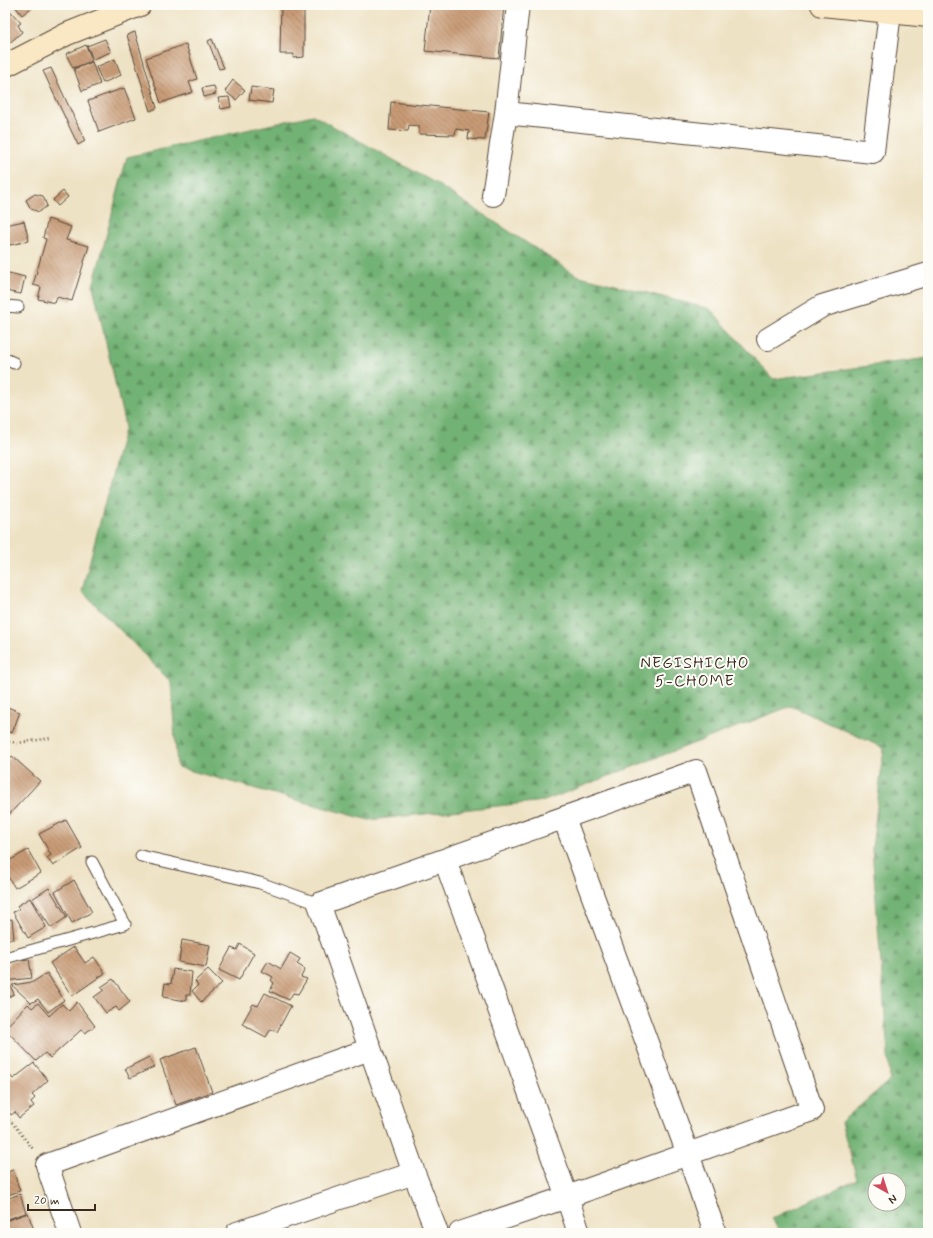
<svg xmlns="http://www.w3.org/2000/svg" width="933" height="1238" viewBox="0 0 933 1238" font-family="Mynerve,sans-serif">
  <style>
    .forest { fill: url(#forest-firs); stroke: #566e49; fill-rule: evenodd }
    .building { fill: url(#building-back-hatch) }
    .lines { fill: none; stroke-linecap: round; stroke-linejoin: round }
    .lane-casing { stroke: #564637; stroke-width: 13 }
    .street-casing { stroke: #564637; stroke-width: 24 }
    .secondary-casing { stroke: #564637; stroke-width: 24 }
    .path { stroke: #564637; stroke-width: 2.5; stroke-dasharray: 1 3; stroke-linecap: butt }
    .lane { stroke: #fff; stroke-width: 11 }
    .street { stroke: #fff; stroke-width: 22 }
    .secondary { stroke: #fae7c3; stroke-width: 22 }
    .labels { text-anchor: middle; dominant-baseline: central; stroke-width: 4; stroke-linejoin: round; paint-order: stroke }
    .neighbourhood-label { font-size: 16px; letter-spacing: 1px; fill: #3b2a1e; stroke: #fdfcf7 }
  </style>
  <defs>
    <pattern id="forest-firs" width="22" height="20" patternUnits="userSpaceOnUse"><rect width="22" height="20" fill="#72b274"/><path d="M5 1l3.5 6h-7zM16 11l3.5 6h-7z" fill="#5f915f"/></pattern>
    <pattern id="building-back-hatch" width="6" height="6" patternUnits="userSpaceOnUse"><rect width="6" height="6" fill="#c89b76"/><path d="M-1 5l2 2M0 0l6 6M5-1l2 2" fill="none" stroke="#a47f60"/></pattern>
  </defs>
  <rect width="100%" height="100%" fill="#fdfcf7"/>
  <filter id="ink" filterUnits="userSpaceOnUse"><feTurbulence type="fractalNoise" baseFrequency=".025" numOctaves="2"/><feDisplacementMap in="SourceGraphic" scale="8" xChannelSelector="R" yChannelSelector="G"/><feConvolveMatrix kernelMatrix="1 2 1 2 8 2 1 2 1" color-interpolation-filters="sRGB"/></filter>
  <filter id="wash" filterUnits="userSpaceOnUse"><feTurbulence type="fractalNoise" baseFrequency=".012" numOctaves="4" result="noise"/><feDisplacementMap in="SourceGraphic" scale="16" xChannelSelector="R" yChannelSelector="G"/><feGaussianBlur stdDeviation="0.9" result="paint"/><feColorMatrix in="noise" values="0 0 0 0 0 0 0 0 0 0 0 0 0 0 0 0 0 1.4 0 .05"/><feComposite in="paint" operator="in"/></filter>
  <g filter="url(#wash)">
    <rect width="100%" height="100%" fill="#eee2c4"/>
    <!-- forest -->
    <path class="forest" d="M 313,115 L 435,183 L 576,275 L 710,309 L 773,379 L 928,358 L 928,1233 L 783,1233 L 771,1219 L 857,1179 L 841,1122 L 890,1080 L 872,849 L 884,748 L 791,706 L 544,801 L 369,820 L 177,767 L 171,682 L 82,591 L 125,426 L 93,286 L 127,157 ZM 875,1180 L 899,1180 L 899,1204 L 875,1204 Z"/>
    <g id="blocks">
      <!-- building -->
      <path class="building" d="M 5,5 L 21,23 L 18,25 L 22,32 L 5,47 Z
        M 14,5 L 35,5 L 22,15 Z
        M 281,5 L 304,5 L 304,57 L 293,58 L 294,54 L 280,54 Z
        M 430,5 L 504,5 L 499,58 L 425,51 Z
        M 135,32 L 157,108 L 150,111 L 127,35 Z
        M 105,39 L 111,52 L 93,59 L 87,46 Z
        M 212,39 L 224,68 L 219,69 L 208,41 Z
        M 186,44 L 197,79 L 189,82 L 193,92 L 161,103 L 146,58 Z
        M 86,45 L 92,61 L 73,68 L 66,54 Z
        M 115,59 L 121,75 L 103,83 L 96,67 Z
        M 92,62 L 100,84 L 82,91 L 74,69 Z
        M 51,68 L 85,141 L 78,145 L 43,71 Z
        M 233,80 L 245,90 L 236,100 L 225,91 Z
        M 214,86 L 216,94 L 204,97 L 202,88 Z
        M 251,87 L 274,90 L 272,103 L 249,100 Z
        M 124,88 L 136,118 L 99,132 L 88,101 Z
        M 229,97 L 231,107 L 221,109 L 218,98 Z
        M 391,102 L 489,112 L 485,140 L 468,139 L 469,131 L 456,129 L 455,135 L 419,134 L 419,126 L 409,125 L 408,131 L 389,130 Z
        M 63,191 L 68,197 L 58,206 L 53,200 Z
        M 35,194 L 43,196 L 47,206 L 39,212 L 31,209 L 26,200 Z
        M 48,219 L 71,227 L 66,240 L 89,246 L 72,301 L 57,297 L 55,303 L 38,299 L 41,287 L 33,285 L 46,239 L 43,238 Z
        M 24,221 L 29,241 L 5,246 L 5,225 Z
        M 5,272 L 25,277 L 21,294 L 5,291 Z
        M 5,706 L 20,712 L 12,733 L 5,731 Z
        M 12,756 L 40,781 L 5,819 L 5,763 Z
        M 66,820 L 82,848 L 53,866 L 47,858 L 51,855 L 39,834 Z
        M 28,850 L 41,873 L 15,888 L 5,872 L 5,863 Z
        M 74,880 L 92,912 L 72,923 L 55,892 Z
        M 49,888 L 67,917 L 51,928 L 32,899 Z
        M 30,898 L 46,927 L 28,938 L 13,912 L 19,910 L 17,906 Z
        M 12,919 L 14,939 L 5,939 L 5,920 Z
        M 182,940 L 210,945 L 206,967 L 179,962 Z
        M 240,944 L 254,953 L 239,980 L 219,970 L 231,948 L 237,950 Z
        M 74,947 L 85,963 L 94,957 L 105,973 L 72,996 L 50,963 Z
        M 290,953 L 300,959 L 297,964 L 305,969 L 301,977 L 307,979 L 298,994 L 293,993 L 289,1000 L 270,991 L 274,983 L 271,980 L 273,977 L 262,971 L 268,961 L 281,969 Z
        M 29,959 L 32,978 L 5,981 L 5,966 L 10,964 L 9,961 Z
        M 173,969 L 192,972 L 190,995 L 186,995 L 186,1001 L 163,997 L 165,983 L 171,984 Z
        M 208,969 L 222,983 L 201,1002 L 192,991 L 198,985 L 195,981 Z
        M 47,973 L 64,1000 L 48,1012 L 38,999 L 31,1003 L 12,985 L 33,982 Z
        M 113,979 L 130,1002 L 119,1011 L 116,1007 L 106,1013 L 94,997 L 104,990 L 101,987 Z
        M 9,983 L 14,994 L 5,999 L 5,984 Z
        M 265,993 L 291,1006 L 277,1032 L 271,1029 L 266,1037 L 242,1024 L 253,1004 L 258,1006 Z
        M 77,1002 L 95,1026 L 85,1033 L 81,1030 L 50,1058 L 45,1053 L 36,1061 L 5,1029 L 5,1028 L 28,1004 L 32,1008 L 38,1003 L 49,1016 L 62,1004 L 69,1011 Z
        M 196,1047 L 212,1092 L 176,1105 L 160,1060 Z
        M 149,1057 L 154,1067 L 130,1078 L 125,1069 Z
        M 34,1063 L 48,1080 L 32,1095 L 35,1098 L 31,1102 L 34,1106 L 19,1118 L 15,1112 L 11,1115 L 5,1107 L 5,1070 L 13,1079 Z
        M 13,1170 L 20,1191 L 5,1196 L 5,1173 Z
        M 20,1194 L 26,1213 L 5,1220 L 5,1203 L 7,1202 L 6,1199 Z
        M 28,1213 L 35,1233 L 5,1233 L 5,1221 Z"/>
    </g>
  </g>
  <g filter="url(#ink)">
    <use href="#blocks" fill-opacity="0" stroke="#564637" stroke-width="1"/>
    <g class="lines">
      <!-- lane casing -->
      <g class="lane-casing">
        <path id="lane" d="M 5,306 L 18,307
          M 5,359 L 14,363
          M 141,856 L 260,883 L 319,904
          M 5,958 L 125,924 L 92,862"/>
      </g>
      <!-- street casing -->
      <g class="street-casing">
        <path id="street" d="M 518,5 L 506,113 L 873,152 L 890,12
          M 493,195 L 506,113
          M 768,339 L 822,306 L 928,274
          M 564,818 L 688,1154 L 715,1233
          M 445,860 L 567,1197 L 579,1233
          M 70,1233 L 47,1165 L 370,1049
          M 237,1233 L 414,1173
          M 437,1233 L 414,1173 L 319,904 L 696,771 L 812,1110 L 567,1197 L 460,1233"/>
      </g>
      <!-- secondary casing -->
      <g class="secondary-casing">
        <path id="secondary" d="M 822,5 L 928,16
          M 5,66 L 67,34 L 140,5"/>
      </g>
      <!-- path -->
      <path class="path" d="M 5,741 L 18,743 L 51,738
        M 5,1119 L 10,1120 L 33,1149"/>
      <!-- lane -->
      <use href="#lane" class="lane"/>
      <!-- street -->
      <use href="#street" class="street"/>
      <!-- secondary -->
      <use href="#secondary" class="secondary"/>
    </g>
  </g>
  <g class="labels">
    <!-- neighbourhood labels -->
    <g class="neighbourhood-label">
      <text x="695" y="663">NEGISHICHO<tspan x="695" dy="18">5-CHOME</tspan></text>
    </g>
  </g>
  <!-- margin -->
  <rect width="933" height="1238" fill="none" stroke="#fdfcf7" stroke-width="20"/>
  <!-- north arrow -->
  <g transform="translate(887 1192) rotate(141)"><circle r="19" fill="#fdfcf7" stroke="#afa8a0"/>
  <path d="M0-3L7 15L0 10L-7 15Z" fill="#d1495b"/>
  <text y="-6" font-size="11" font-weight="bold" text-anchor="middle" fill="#3b2a1e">N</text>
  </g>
  <!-- scale -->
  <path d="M28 1204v6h67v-6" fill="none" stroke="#3b2a1e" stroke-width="2"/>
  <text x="34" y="1204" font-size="12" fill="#3b2a1e" stroke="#fdfcf7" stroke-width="3" paint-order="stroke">20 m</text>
</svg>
